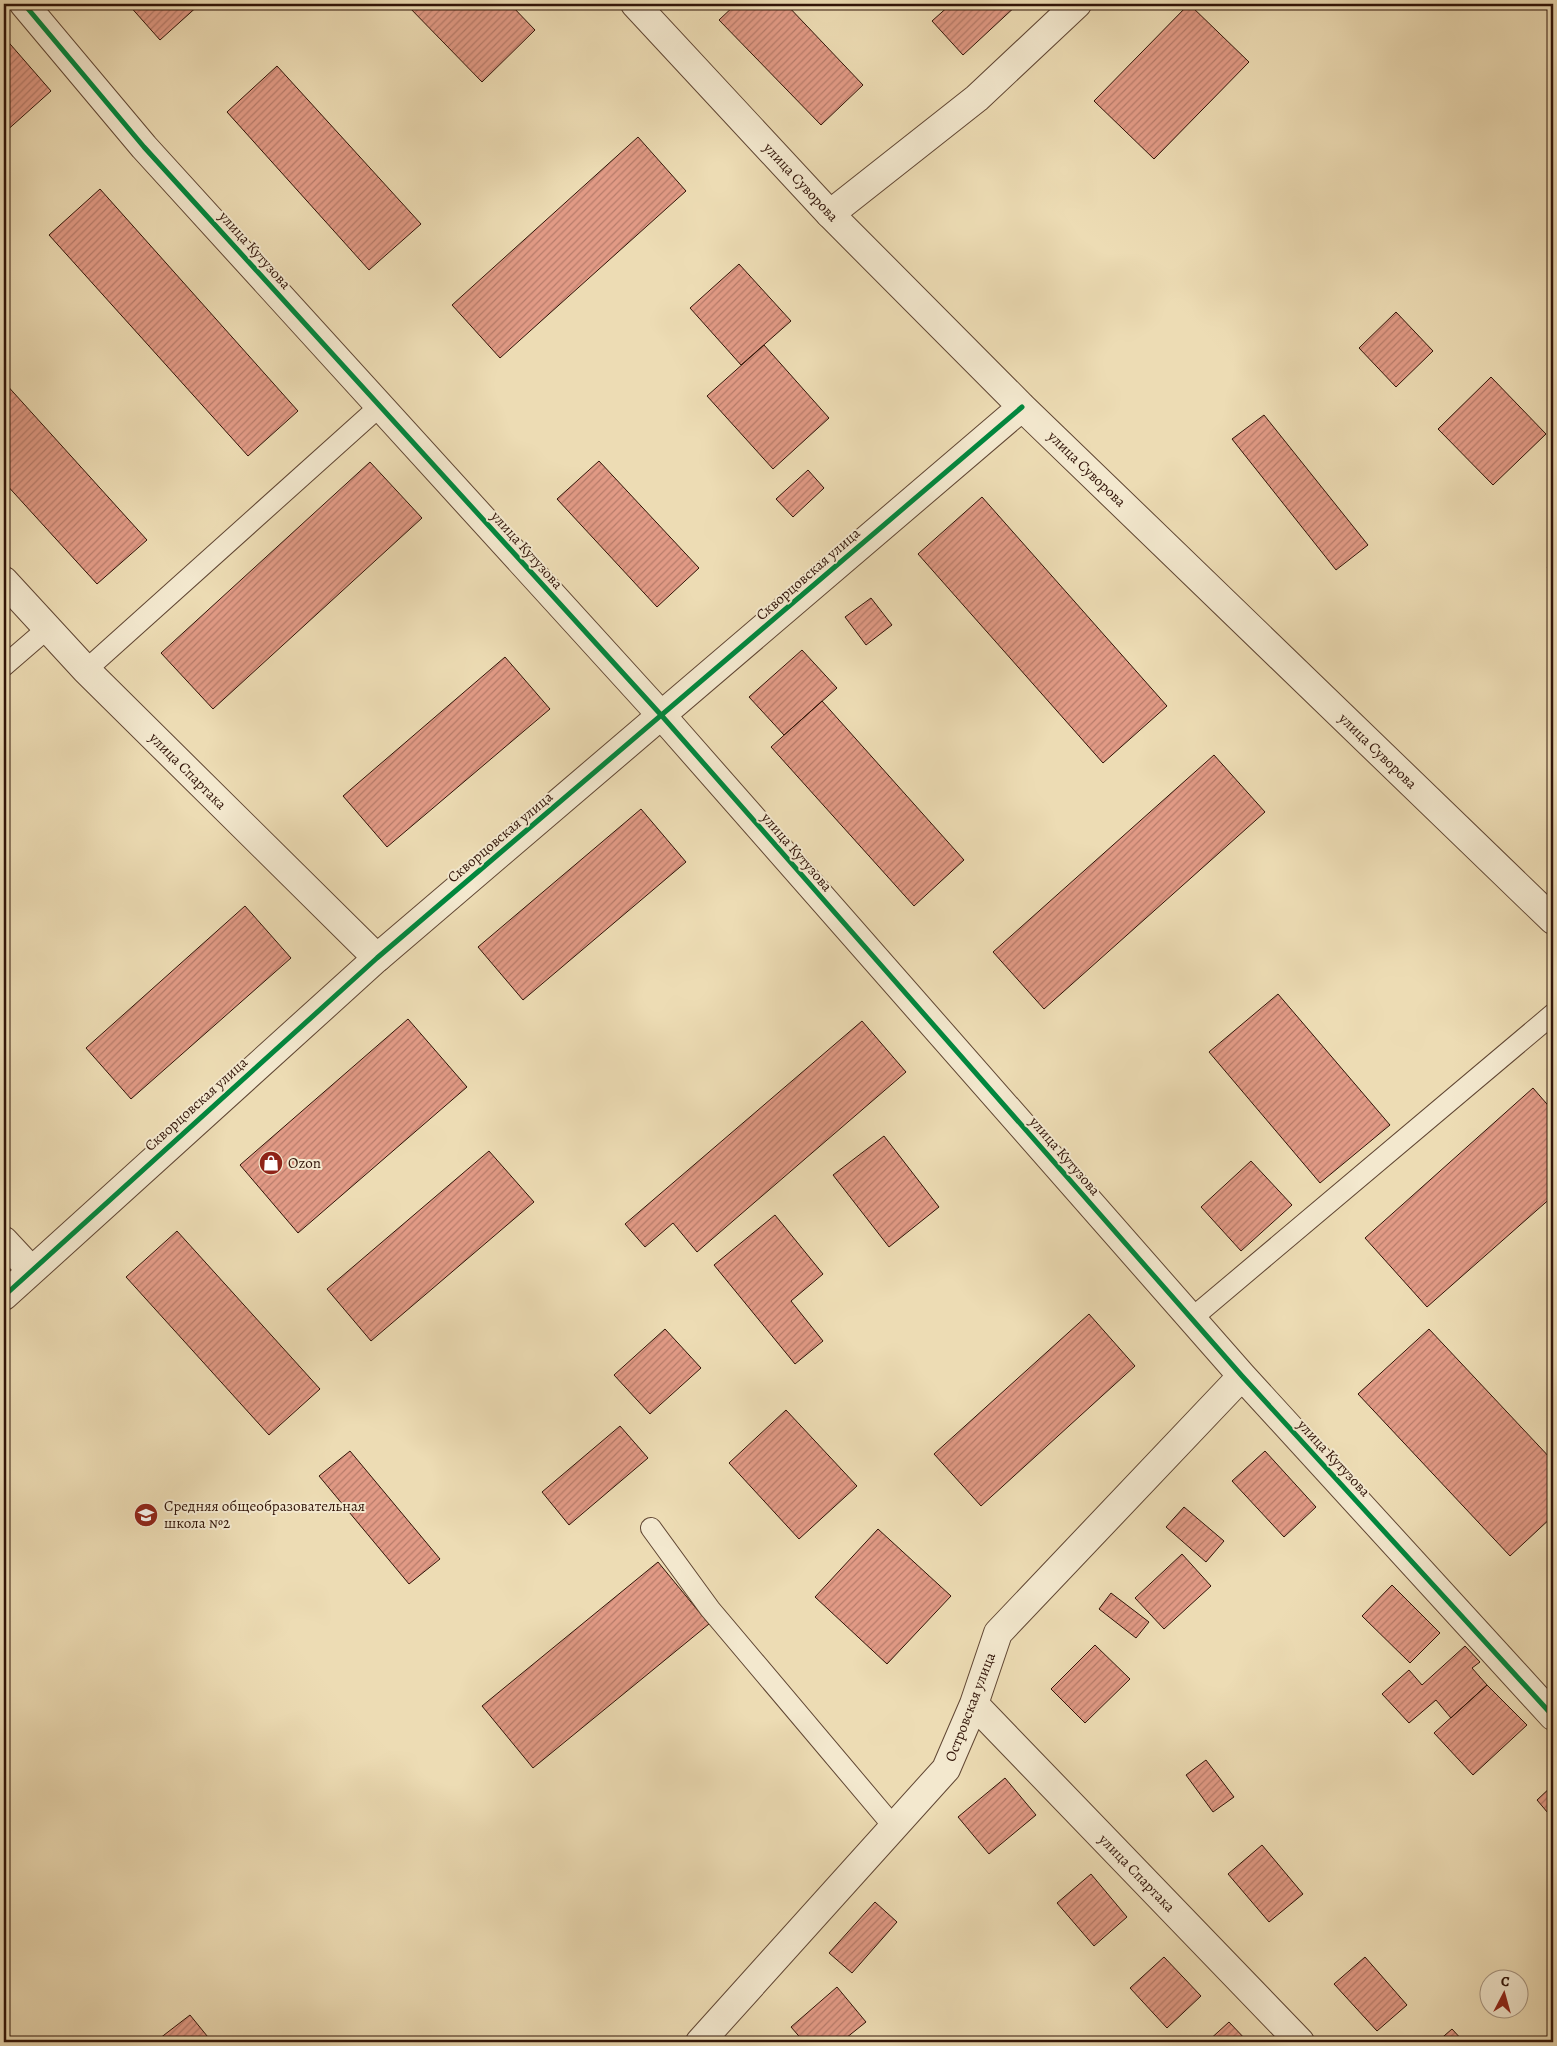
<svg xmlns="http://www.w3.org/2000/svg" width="1557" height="2046" viewBox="0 0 1557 2046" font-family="Alegreya,serif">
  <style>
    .building { fill: url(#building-hatch); stroke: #311408 }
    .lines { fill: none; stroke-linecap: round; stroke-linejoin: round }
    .service-casing { stroke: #604633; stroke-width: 22 }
    .minor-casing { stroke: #604633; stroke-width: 30 }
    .tertiary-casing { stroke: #604633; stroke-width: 30 }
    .service { stroke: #f3e8ce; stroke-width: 20 }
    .minor { stroke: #f3e8ce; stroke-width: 28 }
    .tertiary { stroke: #f3e8ce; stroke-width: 28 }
    .cycleway-casing { stroke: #f3e8ce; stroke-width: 8 }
    .cycleway { stroke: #00873e; stroke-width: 5 }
    .labels { text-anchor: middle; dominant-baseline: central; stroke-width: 4; stroke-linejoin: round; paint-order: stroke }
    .street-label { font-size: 15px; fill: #311408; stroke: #f3e8ce }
    .poi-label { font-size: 15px; fill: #311408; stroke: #f3e8ce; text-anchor: start }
  </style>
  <defs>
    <pattern id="building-hatch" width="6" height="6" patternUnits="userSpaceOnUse" patternTransform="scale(1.25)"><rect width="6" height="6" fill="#e19a85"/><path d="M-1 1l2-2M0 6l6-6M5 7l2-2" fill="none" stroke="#b77c6b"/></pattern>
  </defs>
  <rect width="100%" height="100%" fill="#eddcb4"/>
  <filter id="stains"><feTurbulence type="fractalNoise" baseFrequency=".004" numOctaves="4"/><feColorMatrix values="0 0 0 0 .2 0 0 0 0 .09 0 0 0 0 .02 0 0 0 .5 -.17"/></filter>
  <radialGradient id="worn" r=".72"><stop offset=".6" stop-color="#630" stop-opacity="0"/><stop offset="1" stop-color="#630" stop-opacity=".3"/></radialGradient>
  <!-- building -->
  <path class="building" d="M 128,4 L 200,4 L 160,40 Z
    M 406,4 L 510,4 L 535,30 L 482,82 Z
    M 736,4 L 786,4 L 863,85 L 821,125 L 719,20 Z
    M 951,4 L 1018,4 L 963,55 L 932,21 Z
    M 1189,4 L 1249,62 L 1154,159 L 1094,101 Z
    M 4,37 L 51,91 L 4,133 Z
    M 277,66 L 421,224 L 369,270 L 227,112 Z
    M 638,137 L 686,191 L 500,358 L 452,305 Z
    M 100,189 L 298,411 L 248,456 L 49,235 Z
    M 739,264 L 791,321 L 741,365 L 690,308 Z
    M 1396,312 L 1433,351 L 1396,387 L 1359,348 Z
    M 764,345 L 829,418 L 773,469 L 707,396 Z
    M 1491,377 L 1546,434 L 1493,485 L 1438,429 Z
    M 4,382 L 147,540 L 97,584 L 4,482 Z
    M 1264,415 L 1368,545 L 1336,570 L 1232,439 Z
    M 599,461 L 699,568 L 657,607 L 557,499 Z
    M 370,462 L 422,518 L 213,709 L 161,653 Z
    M 808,470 L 824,488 L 793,517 L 776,499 Z
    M 982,497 L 1167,706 L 1103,763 L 918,554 Z
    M 1553,561 L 1553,574 L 1547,567 Z
    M 871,598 L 892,625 L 866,645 L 845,617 Z
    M 802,650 L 837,688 L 784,735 L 749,697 Z
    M 505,657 L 550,709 L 387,847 L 343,796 Z
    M 822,701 L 964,860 L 914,906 L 771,747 Z
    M 1214,755 L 1265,812 L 1044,1009 L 993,952 Z
    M 641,809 L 686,862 L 523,1000 L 478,947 Z
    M 245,906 L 291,958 L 131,1099 L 86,1048 Z
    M 1278,994 L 1390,1125 L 1320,1183 L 1209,1052 Z
    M 408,1019 L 467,1087 L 298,1233 L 240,1165 Z
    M 862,1021 L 906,1072 L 697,1252 L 673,1223 L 645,1247 L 625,1224 Z
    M 1533,1088 L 1553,1111 L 1553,1196 L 1427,1307 L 1365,1238 Z
    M 884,1136 L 939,1207 L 889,1247 L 833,1175 Z
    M 489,1151 L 534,1202 L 371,1341 L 327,1289 Z
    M 1251,1161 L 1292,1205 L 1241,1251 L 1201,1207 Z
    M 775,1215 L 823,1274 L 791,1301 L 823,1341 L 795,1364 L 714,1265 Z
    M 177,1231 L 320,1389 L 269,1435 L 126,1277 Z
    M 1089,1314 L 1135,1366 L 981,1506 L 934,1454 Z
    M 665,1329 L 701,1368 L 650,1414 L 614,1375 Z
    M 1429,1329 L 1553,1461 L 1553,1516 L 1510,1556 L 1358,1394 Z
    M 786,1410 L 857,1486 L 799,1539 L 729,1463 Z
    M 620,1426 L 648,1458 L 569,1525 L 542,1492 Z
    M 350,1451 L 440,1559 L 409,1584 L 319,1476 Z
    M 1265,1451 L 1316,1507 L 1284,1537 L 1232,1481 Z
    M 1184,1507 L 1224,1541 L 1206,1562 L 1166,1527 Z
    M 878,1529 L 951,1596 L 887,1664 L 815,1597 Z
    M 1182,1554 L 1211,1586 L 1164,1629 L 1135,1598 Z
    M 658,1562 L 709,1624 L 533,1768 L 482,1706 Z
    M 1392,1585 L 1440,1633 L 1410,1663 L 1362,1616 Z
    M 1111,1593 L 1149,1622 L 1136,1638 L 1099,1609 Z
    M 1095,1645 L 1130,1679 L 1085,1723 L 1051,1689 Z
    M 1465,1646 L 1480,1662 L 1472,1668 L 1487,1685 L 1451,1718 L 1436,1700 L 1409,1723 L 1382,1694 L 1409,1670 L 1422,1685 Z
    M 1487,1685 L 1527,1725 L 1473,1775 L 1434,1733 Z
    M 1206,1760 L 1234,1797 L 1213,1812 L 1186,1775 Z
    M 1005,1778 L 1036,1815 L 989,1854 L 958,1817 Z
    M 1553,1785 L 1553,1819 L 1537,1800 Z
    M 1262,1845 L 1303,1894 L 1269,1922 L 1228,1874 Z
    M 1091,1874 L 1127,1917 L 1094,1946 L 1057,1903 Z
    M 875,1902 L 897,1922 L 852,1973 L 829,1953 Z
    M 1164,1957 L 1201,1996 L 1167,2028 L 1130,1988 Z
    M 1365,1957 L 1407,2005 L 1377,2031 L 1334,1984 Z
    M 837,1987 L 866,2022 L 841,2042 L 804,2042 L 791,2027 Z
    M 190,2015 L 212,2042 L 155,2042 Z
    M 1229,2022 L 1248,2042 L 1207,2042 Z
    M 1452,2029 L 1464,2042 L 1437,2042 Z"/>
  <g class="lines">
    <!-- service casing -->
    <g class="service-casing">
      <path id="service" d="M 4,666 L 48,628
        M 86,670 L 380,406
        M 1191,1319 L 1553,1014
        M 651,1528 L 710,1609 L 894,1827"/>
    </g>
    <!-- minor casing -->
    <g class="minor-casing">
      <path id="minor" d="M 24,4 L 144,147 L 662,716 L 1242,1376 L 1553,1716
        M 830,214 L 977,98 L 1077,4
        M 4,581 L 86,670 L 377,958
        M 4,1241 L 31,1270
        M 974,1704 L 1300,2042
        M 700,2042 L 946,1769 L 974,1704 L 998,1633 L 1242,1376"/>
    </g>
    <!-- tertiary casing -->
    <g class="tertiary-casing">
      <path id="tertiary" d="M 635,4 L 830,214 L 1022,407 L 1553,920
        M 4,1296 L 377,958 L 1022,407"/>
    </g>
    <!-- service -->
    <use href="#service" class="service"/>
    <!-- minor -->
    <use href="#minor" class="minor"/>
    <!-- tertiary -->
    <use href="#tertiary" class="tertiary"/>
    <!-- cycleway casing -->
    <g class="cycleway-casing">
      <path id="cycleway" d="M 24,4 L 144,147 L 662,716 L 1242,1376 L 1553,1716
        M 4,1296 L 377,958 L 1022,407"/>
    </g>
    <!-- cycleway -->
    <use href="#cycleway" class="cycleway"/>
  </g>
  <!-- icons -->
  <defs>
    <g id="shop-disc" transform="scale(1.25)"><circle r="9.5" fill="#8f2418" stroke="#f3e8ce"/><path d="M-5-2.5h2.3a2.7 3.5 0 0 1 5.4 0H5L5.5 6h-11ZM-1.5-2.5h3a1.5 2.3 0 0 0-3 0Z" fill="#fff"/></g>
    <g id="school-disc" transform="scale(1.25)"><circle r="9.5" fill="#8f2418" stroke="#f3e8ce"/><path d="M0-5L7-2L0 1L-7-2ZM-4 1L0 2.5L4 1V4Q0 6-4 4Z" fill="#fff"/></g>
  </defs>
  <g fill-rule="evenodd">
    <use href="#shop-disc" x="271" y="1163"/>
    <use href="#school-disc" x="146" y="1515"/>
  </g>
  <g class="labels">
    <!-- street labels -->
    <g class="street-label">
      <text transform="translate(801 182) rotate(47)">улица Суворова</text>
      <text transform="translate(255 250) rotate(48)">улица Кутузова</text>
      <text transform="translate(1087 469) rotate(44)">улица Суворова</text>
      <text transform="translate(527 550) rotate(48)">улица Кутузова</text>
      <text transform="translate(808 574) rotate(-41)">Скворцовская улица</text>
      <text transform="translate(1378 751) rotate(44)">улица Суворова</text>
      <text transform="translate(188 771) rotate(45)">улица Спартака</text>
      <text transform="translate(500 837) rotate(-40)">Скворцовская улица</text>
      <text transform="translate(797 852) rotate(49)">улица Кутузова</text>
      <text transform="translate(196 1104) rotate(-42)">Скворцовская улица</text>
      <text transform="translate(1065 1156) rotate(49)">улица Кутузова</text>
      <text transform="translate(1334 1458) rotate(47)">улица Кутузова</text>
      <text transform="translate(970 1707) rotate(-69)">Островская улица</text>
      <text transform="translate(1137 1873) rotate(46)">улица Спартака</text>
    </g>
    <!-- poi labels -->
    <g class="poi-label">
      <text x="288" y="1163">Ozon</text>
      <text x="164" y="1506">Средняя общеобразовательная<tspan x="164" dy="17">школа №2</tspan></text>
    </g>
  </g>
  <!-- margin -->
  <rect width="1557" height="2046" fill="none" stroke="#eddcb4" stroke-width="20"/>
  <rect x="5" y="5" width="1547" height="2036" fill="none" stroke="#311408" stroke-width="2.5"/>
  <rect x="10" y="10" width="1537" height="2026" fill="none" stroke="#311408"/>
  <!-- north arrow -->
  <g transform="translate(1504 1994) rotate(6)"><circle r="24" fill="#f3e8ce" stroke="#a5937f"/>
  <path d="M0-4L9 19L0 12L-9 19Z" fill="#8f2418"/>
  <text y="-8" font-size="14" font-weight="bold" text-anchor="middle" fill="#311408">С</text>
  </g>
  <rect width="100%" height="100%" filter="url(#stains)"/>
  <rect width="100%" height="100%" fill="url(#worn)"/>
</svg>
